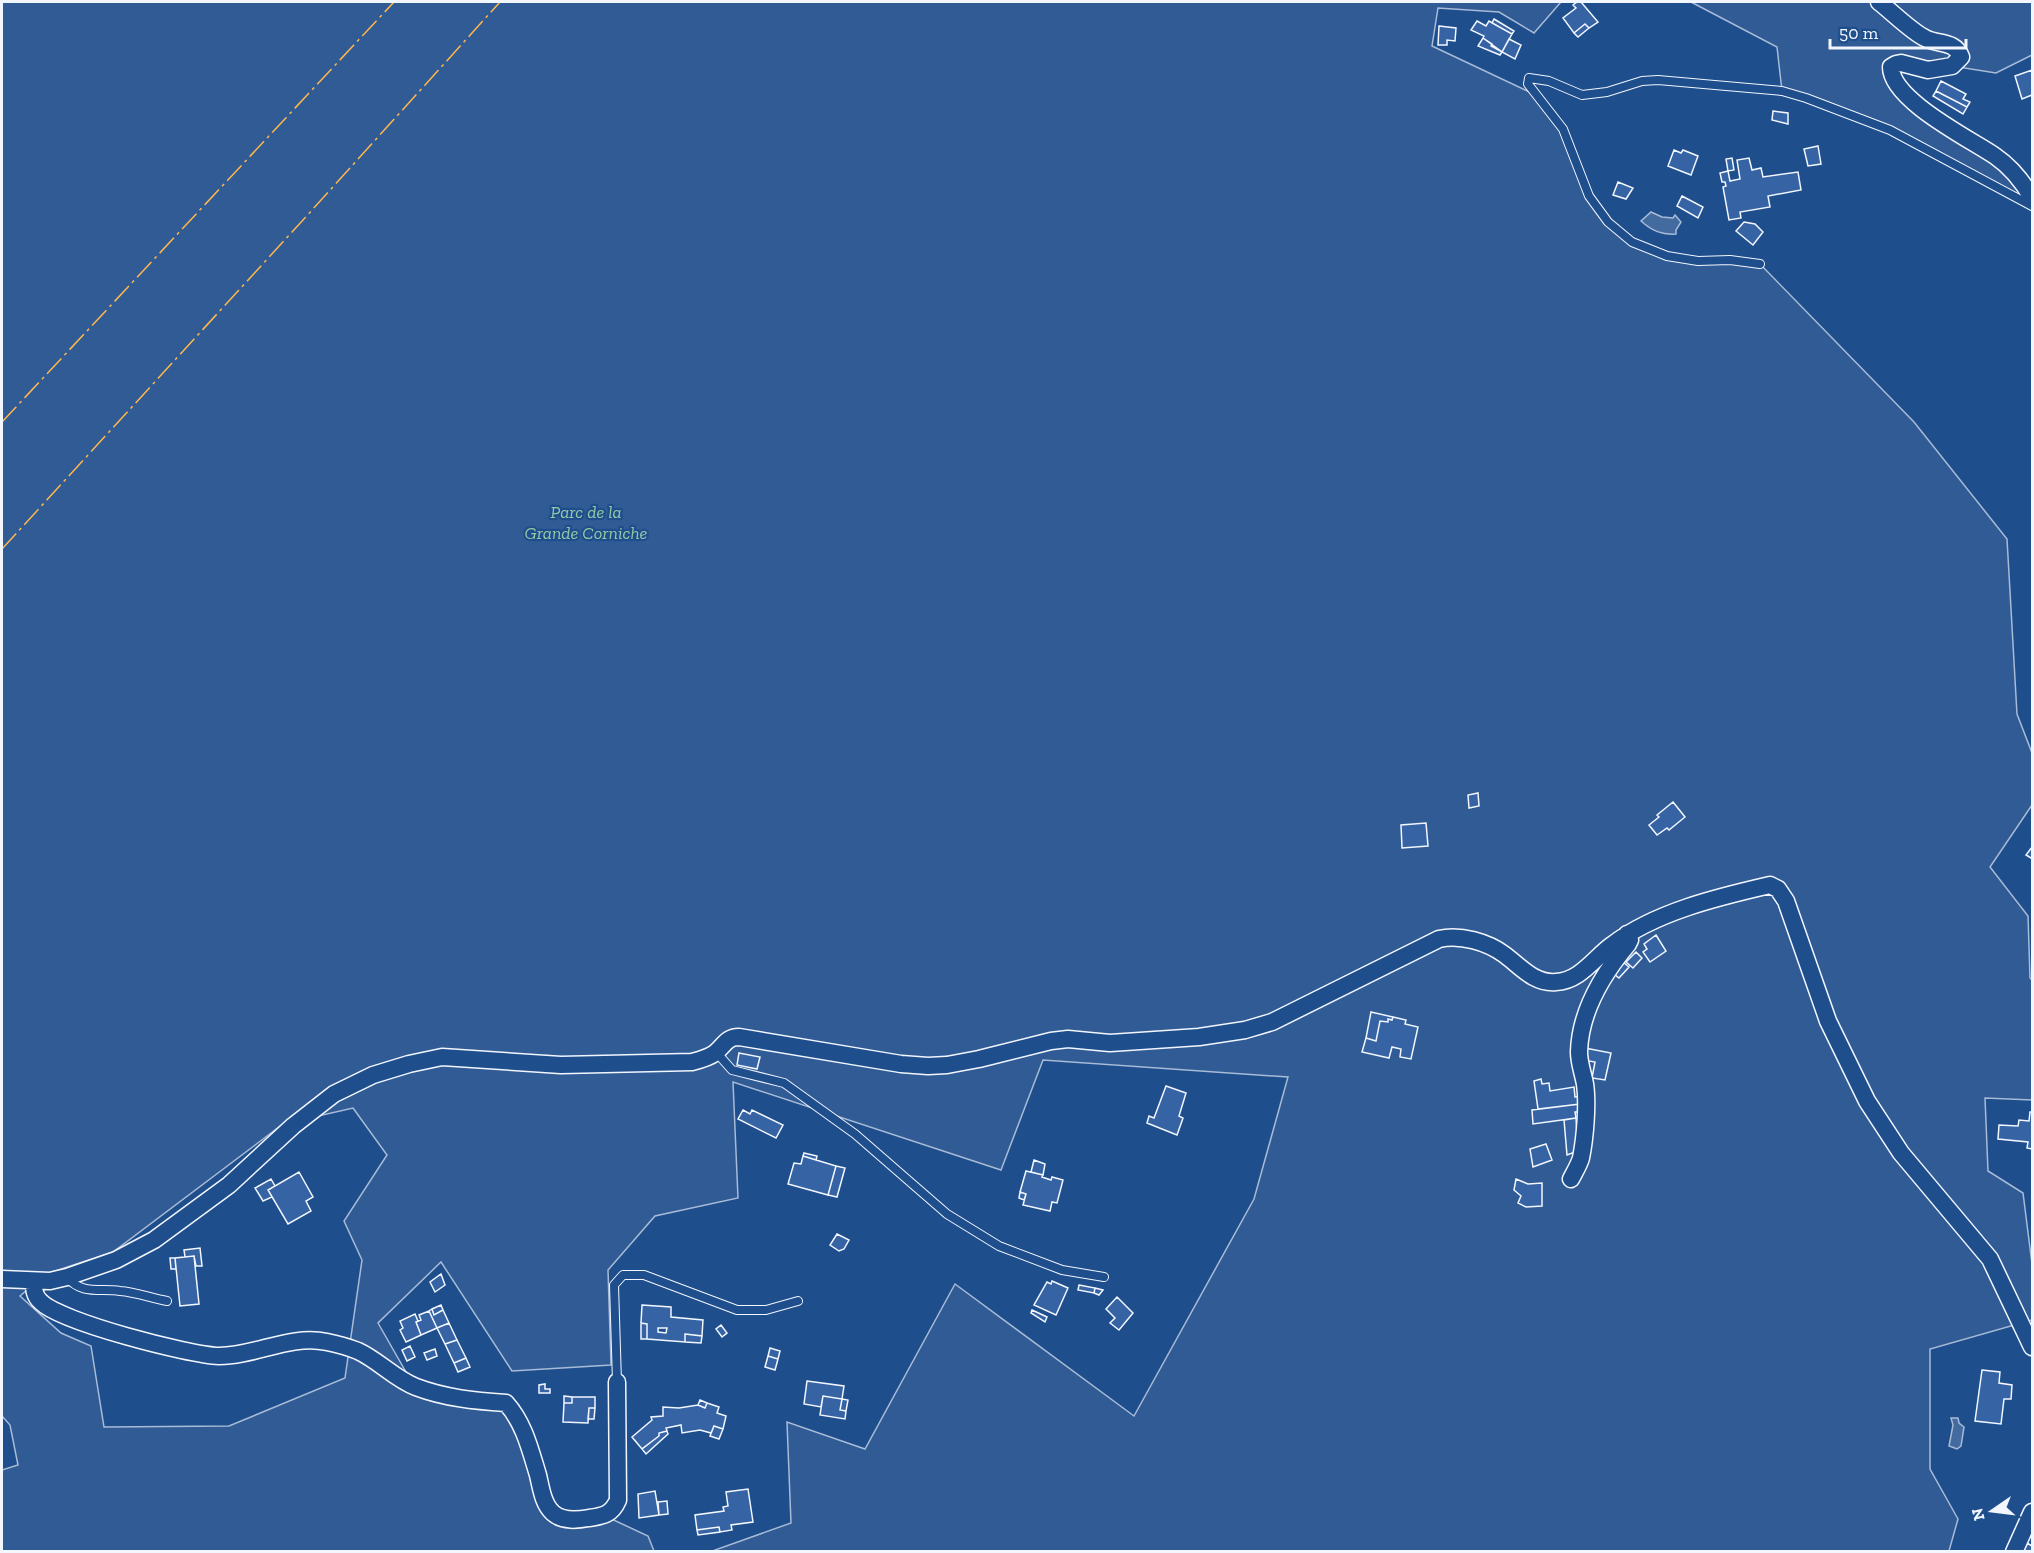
<svg xmlns="http://www.w3.org/2000/svg" width="2034" height="1553" viewBox="0 0 2034 1553" font-family="'Zilla Slab',serif">
  <style>
    .green { fill: #305b95; stroke: #a8bbd7; stroke-width: 1.5; fill-rule: evenodd }
    .water { fill: #446ba0; stroke: #a8bbd7; stroke-width: 1.5 }
    .building { fill: #3563a3; stroke: #f2f6ff; stroke-width: 1.5; fill-rule: evenodd }
    .lines { fill: none; stroke-linecap: round; stroke-linejoin: round }
    .service-casing { stroke: #f2f6ff; stroke-width: 10 }
    .minor-casing { stroke: #f2f6ff; stroke-width: 19 }
    .service { stroke: #1f4e8c; stroke-width: 8 }
    .minor { stroke: #1f4e8c; stroke-width: 16 }
    .power { stroke: #ffb74d; stroke-width: 1.5; stroke-dasharray: 21 4.5 3 4.5; stroke-linecap: butt }
    .labels { text-anchor: middle; dominant-baseline: central; stroke-width: 4.5; stroke-linejoin: round; paint-order: stroke }
    .park-label { font-size: 18px; font-style: italic; fill: #97c8a6; stroke: #1f4e8c }
  </style>
  <rect width="100%" height="100%" fill="#1f4e8c"/>
  <!-- green -->
  <path class="green" d="M 2,2 L 1561,2 L 1534,33 L 1499,12 L 1438,8 L 1432,46 L 1540,97 L 1563,129 L 1589,196 L 1632,242 L 1667,256 L 1760,264 L 1914,422 L 2007,539 L 2017,714 L 2032,753 L 2032,805 L 1990,867 L 2028,916 L 2030,978 L 2032,980 L 2032,1100 L 1985,1098 L 1988,1171 L 2023,1193 L 2032,1264 L 2032,1320 L 1930,1349 L 1930,1469 L 1958,1519 L 1949,1551 L 716,1551 L 715,1550 L 791,1523 L 787,1422 L 865,1449 L 955,1284 L 1134,1416 L 1254,1199 L 1288,1077 L 1043,1060 L 1001,1170 L 733,1082 L 738,1198 L 655,1216 L 608,1270 L 611,1365 L 512,1371 L 441,1262 L 378,1323 L 414,1386 L 506,1403 L 554,1514 L 605,1516 L 648,1536 L 654,1551 L 2,1551 L 2,1470 L 18,1465 L 10,1425 L 2,1416 ZM 353,1108 L 387,1155 L 344,1221 L 362,1260 L 345,1378 L 229,1426 L 104,1427 L 91,1346 L 61,1333 L 20,1296 L 46,1274 L 113,1252 L 283,1124 Z
    M 1691,2 L 2032,2 L 2032,55 L 1996,73 L 1952,66 L 1901,63 L 1891,75 L 1997,157 L 2032,206 L 1890,130 L 1782,91 L 1777,47 Z"/>
  <!-- water -->
  <path class="water" d="M 1651,212 L 1662,217 L 1673,218 L 1675,215 L 1681,222 L 1676,230 L 1676,234 C 1662,235 1652,231 1641,221 Z
    M 1951,1418 L 1958,1418 L 1959,1423 L 1964,1427 L 1961,1446 L 1957,1449 L 1949,1446 L 1953,1425 Z"/>
  <!-- building -->
  <path class="building" d="M 1577,2 L 1581,2 L 1598,22 L 1589,28 L 1585,24 L 1574,33 L 1563,18 L 1576,8 L 1573,5 Z
    M 1494,19 L 1514,31 L 1512,34 L 1492,23 Z
    M 1477,21 L 1486,26 L 1489,21 L 1512,34 L 1502,52 L 1491,46 L 1492,44 L 1483,38 L 1484,36 L 1471,30 Z
    M 1585,24 L 1589,28 L 1578,37 L 1574,33 Z
    M 1439,26 L 1456,28 L 1455,41 L 1447,40 L 1447,45 L 1438,45 Z
    M 1483,38 L 1502,52 L 1500,55 L 1478,46 Z
    M 1509,39 L 1521,45 L 1515,59 L 1502,52 Z
    M 2032,70 L 2032,95 L 2022,99 L 2015,76 Z
    M 1941,81 L 1966,94 L 1963,99 L 1970,102 L 1967,107 L 1936,91 Z
    M 1936,91 L 1967,107 L 1963,114 L 1933,96 Z
    M 1773,111 L 1788,113 L 1788,124 L 1772,120 Z
    M 1818,146 L 1821,164 L 1808,166 L 1804,149 Z
    M 1674,150 L 1681,153 L 1683,150 L 1698,156 L 1691,175 L 1668,166 Z
    M 1732,158 L 1734,170 L 1728,171 L 1726,159 Z
    M 1749,158 L 1752,170 L 1761,168 L 1763,177 L 1798,172 L 1801,190 L 1768,196 L 1770,207 L 1740,212 L 1741,218 L 1729,220 L 1723,187 L 1726,186 L 1725,182 L 1722,182 L 1720,173 L 1728,171 L 1730,181 L 1740,179 L 1737,160 Z
    M 1618,182 L 1633,188 L 1626,199 L 1613,195 Z
    M 1682,196 L 1703,207 L 1698,218 L 1677,206 Z
    M 1744,222 L 1755,224 L 1763,232 L 1753,245 L 1736,231 Z
    M 1478,793 L 1479,806 L 1469,808 L 1468,795 Z
    M 1673,802 L 1685,817 L 1669,830 L 1667,828 L 1657,835 L 1649,825 L 1659,817 L 1657,815 Z
    M 1426,823 L 1428,846 L 1402,848 L 1401,825 Z
    M 2032,847 L 2032,857 L 2031,858 L 2026,855 Z
    M 1656,935 L 1666,951 L 1650,962 L 1643,952 L 1647,949 L 1644,944 Z
    M 1636,952 L 1642,958 L 1633,968 L 1626,962 Z
    M 1623,962 L 1629,967 L 1619,978 L 1614,974 Z
    M 1371,1012 L 1393,1017 L 1392,1020 L 1388,1019 L 1388,1022 L 1380,1021 L 1376,1041 L 1366,1038 Z
    M 1393,1017 L 1406,1020 L 1405,1024 L 1418,1027 L 1411,1059 L 1400,1057 L 1401,1049 L 1392,1047 L 1389,1058 L 1362,1052 L 1366,1038 L 1376,1041 L 1380,1021 L 1388,1022 L 1388,1019 L 1392,1020 Z
    M 1585,1048 L 1611,1053 L 1605,1080 L 1592,1078 L 1595,1062 L 1583,1060 Z
    M 739,1053 L 760,1057 L 757,1069 L 737,1065 Z
    M 1541,1079 L 1542,1084 L 1549,1083 L 1550,1091 L 1574,1087 L 1575,1097 L 1581,1096 L 1580,1104 L 1538,1109 L 1534,1081 Z
    M 1166,1086 L 1186,1093 L 1179,1116 L 1183,1118 L 1177,1135 L 1147,1123 L 1149,1116 L 1154,1118 Z
    M 1580,1104 L 1580,1112 L 1575,1112 L 1576,1118 L 1533,1124 L 1532,1110 Z
    M 743,1110 L 750,1114 L 752,1110 L 783,1125 L 776,1138 L 738,1119 Z
    M 2030,1112 L 2032,1112 L 2032,1149 L 2027,1148 L 2028,1142 L 1998,1139 L 1999,1125 L 2018,1126 L 2019,1120 L 2029,1121 Z
    M 1576,1118 L 1578,1151 L 1567,1155 L 1564,1120 Z
    M 1546,1144 L 1552,1160 L 1533,1167 L 1530,1149 Z
    M 804,1153 L 817,1156 L 816,1160 L 803,1156 Z
    M 803,1156 L 836,1166 L 828,1195 L 788,1184 L 794,1163 L 801,1164 Z
    M 1034,1160 L 1045,1164 L 1043,1175 L 1031,1172 Z
    M 836,1166 L 845,1168 L 837,1197 L 828,1195 Z
    M 1026,1171 L 1043,1175 L 1042,1177 L 1051,1180 L 1052,1177 L 1063,1180 L 1057,1203 L 1052,1202 L 1050,1211 L 1023,1205 L 1026,1194 L 1020,1192 Z
    M 299,1172 L 313,1197 L 306,1201 L 311,1211 L 288,1224 L 268,1190 Z
    M 271,1179 L 275,1186 L 268,1190 L 272,1197 L 263,1201 L 255,1188 Z
    M 1516,1179 L 1528,1184 L 1542,1183 L 1542,1206 L 1526,1207 L 1518,1203 L 1521,1196 L 1514,1190 Z
    M 1020,1192 L 1026,1194 L 1024,1200 L 1019,1198 Z
    M 837,1234 L 849,1240 L 844,1249 L 839,1251 L 830,1245 Z
    M 200,1248 L 202,1266 L 196,1266 L 194,1256 L 185,1257 L 184,1250 Z
    M 194,1256 L 199,1304 L 180,1306 L 175,1258 Z
    M 170,1258 L 175,1258 L 176,1269 L 171,1269 Z
    M 441,1274 L 445,1285 L 435,1292 L 430,1282 Z
    M 1052,1281 L 1068,1288 L 1056,1315 L 1034,1305 L 1047,1282 L 1051,1284 Z
    M 1079,1285 L 1095,1288 L 1094,1293 L 1078,1290 Z
    M 1095,1288 L 1103,1290 L 1099,1295 L 1094,1293 Z
    M 1117,1297 L 1133,1313 L 1119,1330 L 1110,1323 L 1115,1318 L 1106,1309 Z
    M 441,1305 L 443,1310 L 434,1315 L 432,1309 Z
    M 642,1305 L 671,1307 L 671,1317 L 703,1320 L 702,1336 L 685,1334 L 685,1342 L 647,1339 L 647,1324 L 641,1323 ZM 658,1328 L 667,1328 L 666,1333 L 658,1332 Z
    M 432,1309 L 434,1315 L 443,1310 L 449,1323 L 437,1328 L 429,1311 Z
    M 1032,1310 L 1047,1317 L 1045,1322 L 1031,1313 Z
    M 429,1311 L 437,1328 L 421,1335 L 416,1322 L 421,1320 L 419,1315 Z
    M 415,1314 L 418,1321 L 416,1322 L 421,1335 L 406,1342 L 400,1330 L 403,1328 L 400,1321 Z
    M 449,1323 L 457,1340 L 445,1344 L 437,1328 Z
    M 641,1323 L 647,1324 L 647,1339 L 641,1339 Z
    M 721,1325 L 727,1333 L 722,1337 L 716,1329 Z
    M 685,1334 L 702,1336 L 701,1343 L 685,1342 Z
    M 457,1340 L 466,1358 L 454,1363 L 445,1344 Z
    M 410,1346 L 415,1357 L 407,1361 L 402,1350 Z
    M 770,1348 L 780,1351 L 778,1359 L 768,1356 Z
    M 435,1349 L 437,1356 L 427,1360 L 424,1353 Z
    M 768,1356 L 778,1359 L 775,1370 L 765,1367 Z
    M 466,1358 L 470,1367 L 458,1372 L 454,1363 Z
    M 1982,1370 L 2000,1372 L 1999,1383 L 2012,1385 L 2011,1399 L 2004,1399 L 2001,1424 L 1975,1421 Z
    M 807,1381 L 844,1386 L 842,1399 L 823,1396 L 821,1407 L 804,1404 Z
    M 545,1384 L 545,1389 L 550,1389 L 550,1393 L 539,1393 L 539,1385 Z
    M 564,1396 L 572,1397 L 572,1403 L 564,1403 Z
    M 823,1396 L 842,1399 L 840,1410 L 846,1411 L 845,1419 L 820,1415 Z
    M 572,1397 L 595,1397 L 595,1408 L 589,1408 L 588,1423 L 563,1422 L 564,1403 L 572,1403 Z
    M 842,1399 L 848,1400 L 846,1411 L 840,1410 Z
    M 700,1400 L 707,1403 L 705,1408 L 698,1405 Z
    M 707,1403 L 719,1407 L 717,1413 L 726,1416 L 723,1429 L 714,1426 L 711,1433 L 700,1430 L 682,1433 L 681,1425 L 666,1428 L 667,1431 L 659,1433 L 659,1436 L 642,1449 L 632,1437 L 652,1420 L 651,1417 L 663,1416 L 663,1407 L 679,1408 L 698,1405 L 705,1408 Z
    M 589,1408 L 595,1408 L 594,1419 L 588,1419 Z
    M 714,1426 L 723,1429 L 719,1439 L 710,1436 Z
    M 667,1431 L 668,1434 L 646,1454 L 642,1449 L 659,1436 L 659,1433 Z
    M 748,1489 L 753,1522 L 731,1525 L 732,1530 L 720,1532 L 719,1527 L 697,1530 L 695,1515 L 724,1511 L 723,1507 L 728,1506 L 726,1492 Z
    M 655,1491 L 659,1515 L 639,1518 L 638,1494 Z
    M 667,1501 L 668,1514 L 659,1515 L 658,1502 Z
    M 719,1527 L 720,1532 L 698,1535 L 697,1530 Z
    M 2027,1543 L 2032,1546 L 2032,1552 L 2023,1552 Z"/>
  <g class="lines">
    <!-- service casing -->
    <g class="service-casing">
      <path id="service" d="M 1760,264 L 1730,260 L 1698,261 L 1667,256 L 1632,242 L 1608,222 L 1589,196 L 1563,129 L 1528,84 L 1529,78 L 1549,81 L 1582,95 L 1607,92 L 1642,81 L 1658,80 L 1782,91 L 1806,98 L 1890,130 L 2032,206
        M 716,1052 L 732,1070 L 784,1083 L 855,1134 L 947,1214 L 999,1246 L 1062,1270 L 1104,1277
        M 67,1277 C 81,1295 100,1288 120,1291 C 135,1292 151,1298 167,1301
        M 617,1382 L 614,1285 L 623,1275 L 644,1275 L 737,1310 L 766,1310 L 798,1301"/>
    </g>
    <!-- minor casing -->
    <g class="minor-casing">
      <path id="minor" d="M 1879,2 C 1891,11 1912,32 1925,38 C 1938,45 1955,40 1961,57 L 1952,66 L 1928,70 L 1901,63 L 1896,64 L 1891,67 C 1891,100 1970,139 1995,156 C 2011,167 2023,182 2032,198
        M 1571,1179 C 1574,1173 1579,1165 1581,1158 C 1585,1138 1588,1104 1585,1084 C 1583,1073 1579,1063 1579,1052 C 1580,1011 1602,975 1628,944 L 1630,940 L 1627,934
        M 2,1279 L 50,1281 L 67,1277 L 116,1260 L 154,1240 L 229,1185 L 293,1126 L 334,1094 L 373,1075 L 409,1064 L 442,1057 L 561,1065 L 692,1062 C 700,1060 708,1058 715,1053 C 724,1046 726,1037 739,1037 L 901,1064 L 928,1066 L 947,1065 L 979,1059 L 1051,1041 L 1068,1039 L 1110,1043 L 1199,1037 L 1245,1030 L 1272,1022 L 1439,939 C 1460,934 1488,942 1505,955 C 1520,966 1534,984 1556,982 C 1580,981 1594,958 1612,945 C 1655,912 1718,897 1770,885 L 1778,889 L 1786,901 L 1828,1021 L 1867,1101 L 1901,1153 L 1990,1259 L 2032,1347
        M 34,1281 C 34,1289 34,1296 41,1302 C 61,1322 189,1355 219,1356 C 256,1356 290,1334 327,1342 C 337,1344 348,1347 358,1351 C 378,1360 395,1379 416,1387 C 445,1398 475,1401 506,1403 C 524,1423 530,1449 538,1475 C 541,1488 543,1504 553,1513 C 563,1522 578,1520 589,1518 C 604,1516 612,1514 618,1500 L 617,1382
        M 2014,1552 L 2032,1512"/>
    </g>
    <!-- service -->
    <use href="#service" class="service"/>
    <!-- minor -->
    <use href="#minor" class="minor"/>
    <!-- power -->
    <path class="power" d="M 2,422 L 394,2
      M 2,549 L 303,220 L 500,2"/>
  </g>
  <g class="labels">
    <!-- park labels -->
    <g class="park-label">
      <text x="586" y="512">Parc de la<tspan x="586" dy="21">Grande Corniche</tspan></text>
    </g>
  </g>
  <!-- border -->
  <rect width="2034" height="1553" fill="none" stroke="#f2f6ff" stroke-width="6"/>
  <!-- north arrow -->
  <g transform="translate(1992 1511) rotate(256)" stroke="#1f4e8c" stroke-width="4.5" paint-order="stroke">
  <path d="M0-4.5L10 22L0 15L-10 22Z" fill="#f2f6ff"/>
  <text y="-9" font-size="16" font-weight="bold" text-anchor="middle" fill="#f2f6ff">N</text>
  </g>
  <!-- scale -->
  <path d="M1830 39v9h136v-9" fill="none" stroke="#f2f6ff" stroke-width="3"/>
  <text x="1839" y="39" font-size="18" fill="#f2f6ff" stroke="#1f4e8c" stroke-width="4.5" paint-order="stroke">50 m</text>
</svg>
